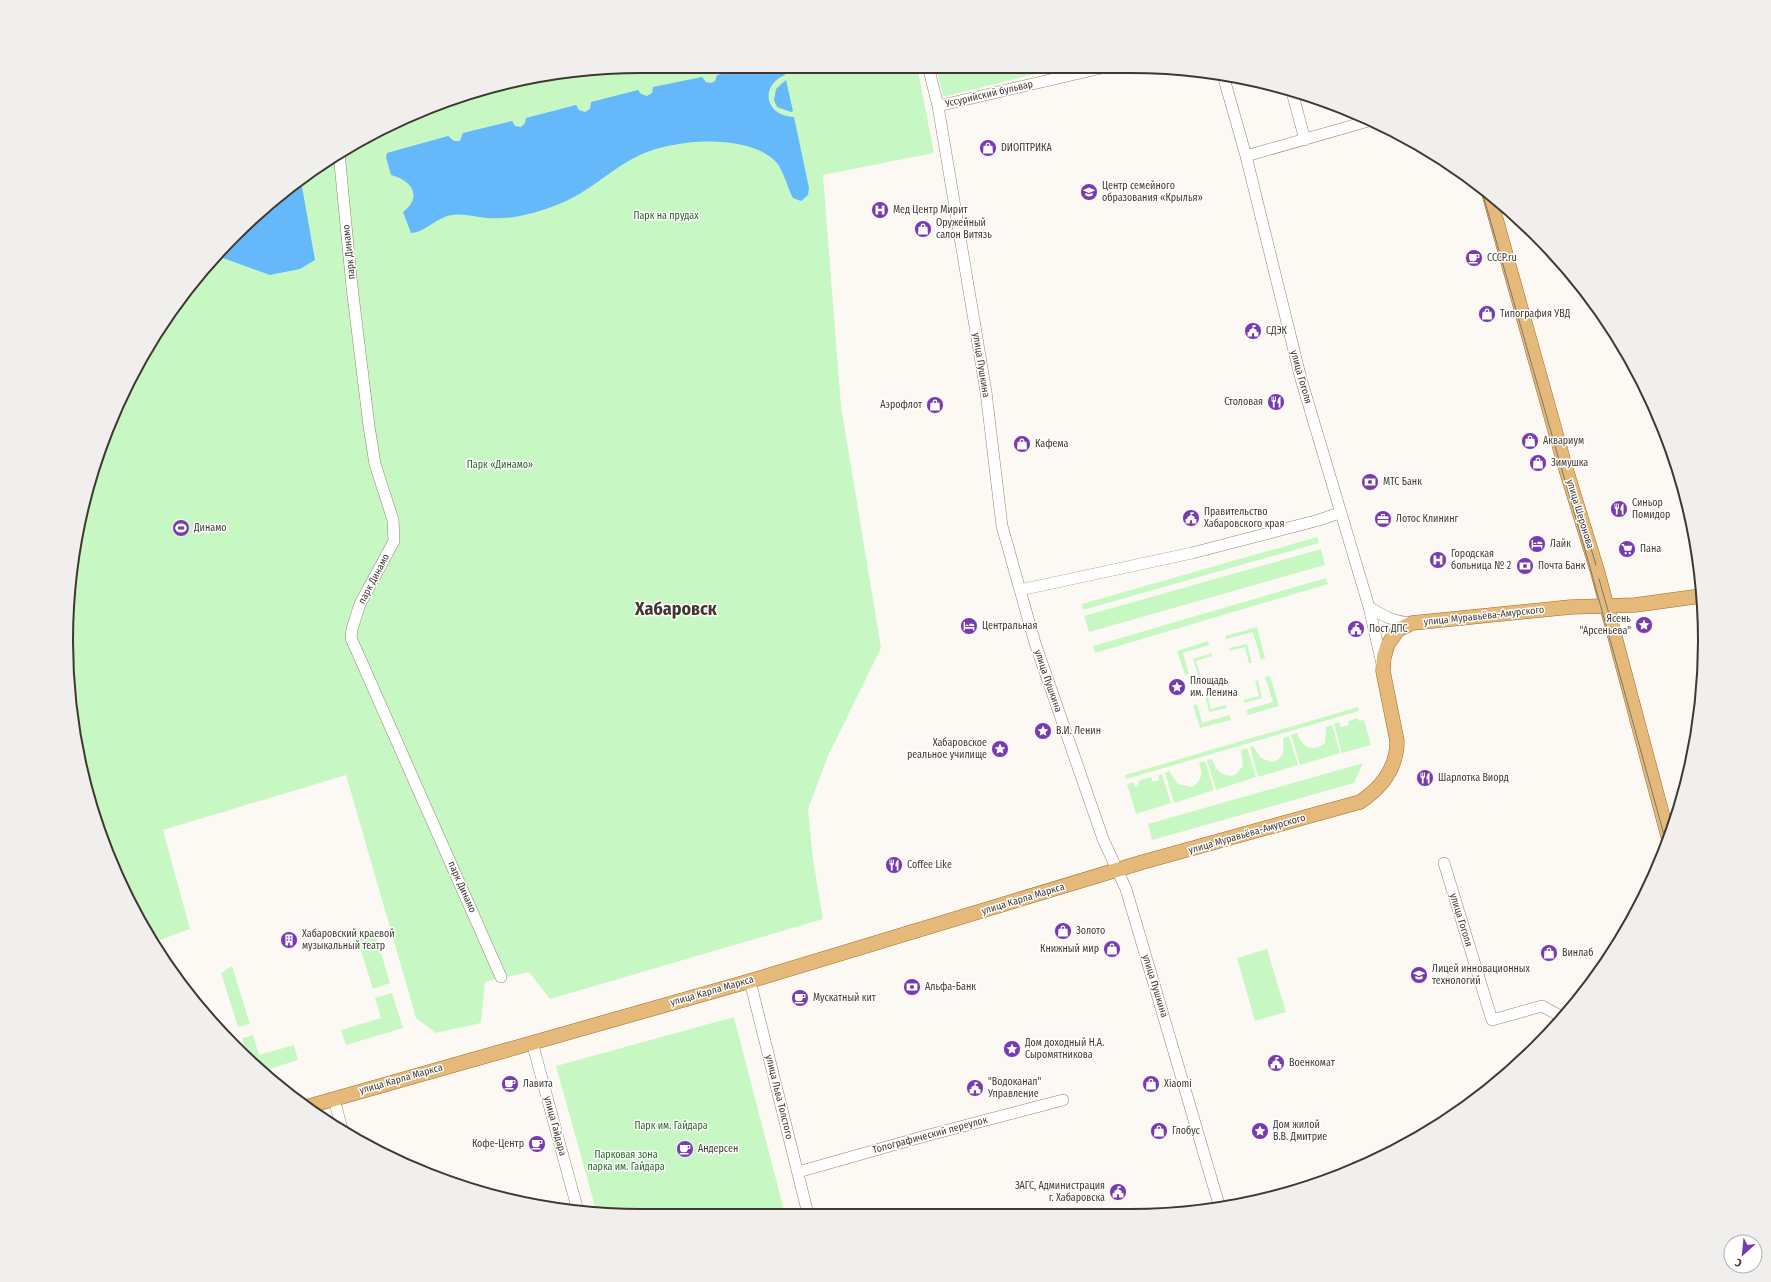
<svg xmlns="http://www.w3.org/2000/svg" width="1771" height="1282" viewBox="0 0 1771 1282" font-family="'Fira Sans Condensed',sans-serif">
  <style>
    .green { fill: #c7f8c3 }
    .water { fill: #65b8f9 }
    .lines { fill: none; stroke-linecap: round; stroke-linejoin: round }
    .minor-casing { stroke: #948573; stroke-width: 12 }
    .major-casing { stroke: #9f6d25; stroke-width: 15 }
    .minor { stroke: #fff; stroke-width: 11 }
    .major { stroke: #e5b979; stroke-width: 14 }
    .tram { stroke: #7b766f; stroke-width: 1 }
    .labels { text-anchor: middle; dominant-baseline: central; stroke-width: 3; stroke-linejoin: round; paint-order: stroke }
    .street-label { font-size: 10px; fill: #3f3830; stroke: #fff }
    .poi-label { font-size: 10px; fill: #3f3830; stroke: #fff; text-anchor: start }
    .park-label { font-size: 10px; fill: #226621; stroke: #fff }
    .town-label { font-size: 18px; font-weight: bold; fill: #3f3830; stroke: #fff }
    .rim { fill: none; stroke: #3f3830; stroke-width: 2 }
  </style>
  <rect width="100%" height="100%" fill="#fcf9f5"/>
  <!-- green -->
  <path class="green" d="M 641,66 L 917,66 L 934,153 L 823,175 L 841,406 L 881,648 L 828,756 L 808,809 L 813,859 L 823,919 L 550,999 L 529,972 L 485,982 L 481,1023 L 436,1033 L 416,1018 L 346,775 L 163,830 L 190,929 L 157,941 L 157,942 L 125,895 L 86,790 L 71,716 L 71,566 L 86,492 L 125,387 L 209,262 L 322,163 L 421,110 L 492,86 Z
    M 936,66 L 1067,66 L 943,97 Z
    M 1317,537 L 1319,543 L 1083,610 L 1082,604 Z
    M 1321,549 L 1325,565 L 1089,632 L 1084,616 Z
    M 1326,578 L 1328,584 L 1095,653 L 1093,646 Z
    M 1257,627 L 1265,658 L 1261,660 L 1253,632 L 1226,639 L 1225,636 Z
    M 1208,641 L 1209,645 L 1183,653 L 1189,674 L 1185,675 L 1177,651 Z
    M 1247,644 L 1252,663 L 1249,663 L 1245,647 L 1230,651 L 1229,648 Z
    M 1212,653 L 1212,656 L 1196,661 L 1201,677 L 1199,677 L 1193,659 Z
    M 1270,676 L 1279,706 L 1248,715 L 1246,710 L 1273,702 L 1265,677 Z
    M 1258,680 L 1262,698 L 1244,703 L 1244,700 L 1259,696 L 1255,681 Z
    M 1205,694 L 1207,694 L 1211,709 L 1226,705 L 1227,708 L 1209,712 Z
    M 1197,704 L 1202,723 L 1229,715 L 1231,720 L 1200,728 L 1193,705 Z
    M 1358,707 L 1359,711 L 1126,779 L 1125,775 Z
    M 1358,718 L 1359,721 L 1364,720 L 1371,745 L 1342,753 L 1334,724 L 1339,722 L 1341,727 L 1349,725 L 1348,721 Z
    M 1332,725 L 1340,753 L 1300,765 L 1291,735 L 1297,733 C 1302,747 1312,753 1325,743 L 1326,727 Z
    M 1289,736 L 1298,765 L 1258,777 L 1250,747 L 1253,746 L 1261,758 L 1272,762 C 1285,758 1284,750 1283,738 Z
    M 1247,748 L 1256,777 L 1216,790 L 1207,760 L 1212,759 C 1216,770 1222,778 1235,775 L 1243,766 L 1241,750 Z
    M 1205,761 L 1214,790 L 1174,803 L 1165,773 L 1169,771 L 1178,784 L 1192,787 C 1202,780 1203,774 1199,763 Z
    M 1363,763 L 1354,783 L 1152,840 L 1148,824 Z
    M 1162,774 L 1171,803 L 1136,814 L 1127,784 L 1133,782 L 1135,787 L 1139,786 L 1138,781 L 1151,777 L 1153,782 L 1159,780 L 1158,776 Z
    M 374,929 L 390,983 L 373,989 L 355,932 Z
    M 1267,949 L 1286,1012 L 1255,1021 L 1237,958 Z
    M 232,966 L 250,1024 L 238,1027 L 221,973 Z
    M 392,993 L 403,1028 L 346,1045 L 341,1030 L 381,1018 L 375,998 Z
    M 734,1017 L 785,1214 L 597,1214 L 556,1066 Z
    M 253,1035 L 259,1055 L 294,1045 L 298,1060 L 263,1071 L 248,1057 L 242,1038 Z"/>
  <!-- water -->
  <path class="water" d="M 764,66 L 783,67 L 785,75 C 760,85 764,116 794,117 L 809,188 L 808,195 L 801,201 L 793,198 C 788,189 783,170 777,163 C 750,132 671,139 638,156 C 609,170 590,192 559,204 C 536,213 512,220 488,218 C 476,217 463,213 452,215 C 437,217 424,233 411,233 L 403,212 C 423,197 412,180 391,175 L 386,157 L 387,153 L 448,136 L 454,141 L 460,141 L 463,133 L 512,121 L 515,126 L 521,127 L 525,123 L 526,118 L 576,105 L 579,110 L 585,112 L 590,109 L 591,102 L 638,90 L 641,94 L 647,96 L 652,93 L 653,87 L 702,77 L 706,82 L 711,83 L 715,81 L 717,75 Z
    M 786,80 L 793,111 L 791,112 L 777,107 L 774,100 L 776,89 Z
    M 301,181 L 315,260 L 300,269 L 270,275 L 223,258 L 220,252 Z"/>
  <g class="lines">
    <!-- minor casing -->
    <g class="minor-casing">
      <path id="minor" d="M 928,66 L 938,106 L 986,392 L 1002,526 L 1035,643 L 1103,839 L 1126,889 L 1220,1208
        M 1223,75 L 1246,156 L 1301,379 L 1369,607 L 1382,664
        M 1292,92 L 1305,140
        M 938,106 L 1110,66
        M 339,153 L 352,287 L 369,426 L 375,464 L 393,520 L 394,541 L 360,604 L 352,629 L 351,638 L 501,977
        M 1246,156 L 1372,120
        M 1020,590 L 1192,553 L 1319,520 L 1339,513
        M 1369,607 C 1383,616 1395,622 1412,623
        M 1444,863 L 1492,1020 L 1542,1006 L 1562,1017
        M 750,981 L 808,1214
        M 532,1042 L 578,1211
        M 334,1099 L 342,1129
        M 798,1172 L 929,1135 L 1063,1100"/>
    </g>
    <!-- major casing -->
    <g class="major-casing">
      <path id="major" d="M 1489,194 L 1565,466 L 1598,573 L 1668,836
        M 306,1107 L 750,981 L 1143,862 L 1360,802 C 1381,788 1397,768 1397,741 L 1383,671 L 1384,657 L 1388,644 L 1398,630 L 1412,623 L 1571,607 L 1635,605 L 1701,596"/>
    </g>
    <!-- minor -->
    <use href="#minor" class="minor"/>
    <!-- major -->
    <use href="#major" class="major"/>
    <!-- tram -->
    <path class="tram" d="M 1481,188 L 1591,571 L 1666,842
      M 1582,519 L 1596,565
      M 1599,579 L 1611,621"/>
  </g>
  <!-- icons -->
  <defs>
    <g id="shop-disc" transform="scale(0.9)"><circle r="9.5" fill="#773bb0" stroke="#fff"/><path d="M-5-2.5h2.3a2.7 3.5 0 0 1 5.4 0H5L5.5 6h-11ZM-1.5-2.5h3a1.5 2.3 0 0 0-3 0Z" fill="#fff"/></g>
    <g id="school-disc" transform="scale(0.9)"><circle r="9.5" fill="#773bb0" stroke="#fff"/><path d="M0-5L7-2L0 1L-7-2ZM-4 1L0 2.5L4 1V4Q0 6-4 4Z" fill="#fff"/></g>
    <g id="hospital-disc" transform="scale(0.9)"><circle r="9.5" fill="#773bb0" stroke="#fff"/><path d="M-5-5h3v3.5h4V-5h3V5h-3V1.5h-4V5h-3Z" fill="#fff"/></g>
    <g id="cafe-disc" transform="scale(0.9)"><circle r="9.5" fill="#773bb0" stroke="#fff"/><path d="M-5.5-4.5H6V0H3Q3 3.5 0 3.5H-2.5Q-5.5 3.5-5.5 0ZM3-3.2v2h1.7v-2ZM-6 4.5H4V6H-6Z" fill="#fff"/></g>
    <g id="civic-disc" transform="scale(0.9)"><circle r="9.5" fill="#773bb0" stroke="#fff"/><path d="M-.6-6.5H3V-4.5H.6V-3L4-1V1h2V6H-6V1h2V-1L-.6-3ZM-1.2 2.5V6h2.4V2.5Z" fill="#fff"/></g>
    <g id="restaurant-disc" transform="scale(0.9)"><circle r="9.5" fill="#773bb0" stroke="#fff"/><path d="M-5-6h1v4h1v-4h1v4h1v-4h1v5L-1.5 .5V6h-2V.5L-5-1ZM5-6V6H3V1.5H1.5Q1.5-4 5-6Z" fill="#fff"/></g>
    <g id="bank-disc" transform="scale(0.9)"><circle r="9.5" fill="#773bb0" stroke="#fff"/><path d="M-6-4H6V4H-6ZM0-2.3a2.3 2.3 0 1 0 0 4.6a2.3 2.3 0 1 0 0-4.6Z" fill="#fff"/></g>
    <g id="office-disc" transform="scale(0.9)"><circle r="9.5" fill="#773bb0" stroke="#fff"/><path d="M-6-3h4V-5.5h4V-3h4V5H-6ZM-1-4.5V-3h2v-1.5ZM-6 0V1H6V0Z" fill="#fff"/></g>
    <g id="stadium-disc" transform="scale(0.9)"><circle r="9.5" fill="#773bb0" stroke="#fff"/><path d="M0-5a6.5 5 0 1 0 0 10a6.5 5 0 1 0 0-10ZM-3.5-1.8h7v3.6h-7Z" fill="#fff"/></g>
    <g id="hotel-disc" transform="scale(0.9)"><circle r="9.5" fill="#773bb0" stroke="#fff"/><path d="M-6-4.5h1.5V1H6V5H4.5V3h-9V5H-6ZM-4 0a1.8 1.8 0 1 1 3.6 0ZM.5 0V-2.5h3Q6-2.5 6 0Z" fill="#fff"/></g>
    <g id="supermarket-disc" transform="scale(0.9)"><circle r="9.5" fill="#773bb0" stroke="#fff"/><path d="M-6-5.5h2.5l.6 2H6L4.5 2H-2.5L-4.4-4H-6ZM-1.5 3.2a1.3 1.3 0 1 0 .1 0ZM3 3.2a1.3 1.3 0 1 0 .1 0Z" fill="#fff"/></g>
    <g id="sight-disc" transform="scale(0.9)"><circle r="9.5" fill="#773bb0" stroke="#fff"/><path d="M0-6L1.8-2.2L6-1.7L2.9 1.2L3.7 5.4L0 3.3L-3.7 5.4L-2.9 1.2L-6-1.7L-1.8-2.2Z" fill="#fff"/></g>
    <g id="building-disc" transform="scale(0.9)"><circle r="9.5" fill="#773bb0" stroke="#fff"/><path d="M-4-6H4V6H1V3H-1V6H-4ZM-2.5-4.3h1.7v1.8h-1.7ZM.8-4.3h1.7v1.8H.8ZM-2.5-1h1.7V.8h-1.7ZM.8-1h1.7V.8H.8Z" fill="#fff"/></g>
  </defs>
  <g fill-rule="evenodd">
    <use href="#shop-disc" x="988" y="148"/>
    <use href="#school-disc" x="1089" y="192"/>
    <use href="#hospital-disc" x="880" y="210"/>
    <use href="#shop-disc" x="923" y="229"/>
    <use href="#cafe-disc" x="1474" y="258"/>
    <use href="#shop-disc" x="1487" y="314"/>
    <use href="#civic-disc" x="1253" y="331"/>
    <use href="#restaurant-disc" x="1276" y="402"/>
    <use href="#shop-disc" x="935" y="405"/>
    <use href="#shop-disc" x="1530" y="441"/>
    <use href="#shop-disc" x="1022" y="444"/>
    <use href="#shop-disc" x="1538" y="463"/>
    <use href="#bank-disc" x="1370" y="482"/>
    <use href="#restaurant-disc" x="1619" y="509"/>
    <use href="#civic-disc" x="1191" y="518"/>
    <use href="#office-disc" x="1383" y="519"/>
    <use href="#stadium-disc" x="181" y="528"/>
    <use href="#hotel-disc" x="1537" y="544"/>
    <use href="#supermarket-disc" x="1627" y="549"/>
    <use href="#hospital-disc" x="1438" y="560"/>
    <use href="#bank-disc" x="1525" y="566"/>
    <use href="#sight-disc" x="1644" y="625"/>
    <use href="#hotel-disc" x="969" y="626"/>
    <use href="#civic-disc" x="1356" y="629"/>
    <use href="#sight-disc" x="1177" y="687"/>
    <use href="#sight-disc" x="1043" y="731"/>
    <use href="#sight-disc" x="1000" y="749"/>
    <use href="#restaurant-disc" x="1425" y="778"/>
    <use href="#restaurant-disc" x="894" y="865"/>
    <use href="#shop-disc" x="1063" y="931"/>
    <use href="#building-disc" x="289" y="940"/>
    <use href="#shop-disc" x="1112" y="949"/>
    <use href="#shop-disc" x="1549" y="953"/>
    <use href="#school-disc" x="1419" y="975"/>
    <use href="#bank-disc" x="912" y="987"/>
    <use href="#cafe-disc" x="800" y="998"/>
    <use href="#sight-disc" x="1012" y="1049"/>
    <use href="#civic-disc" x="1276" y="1063"/>
    <use href="#cafe-disc" x="510" y="1084"/>
    <use href="#shop-disc" x="1151" y="1084"/>
    <use href="#civic-disc" x="975" y="1088"/>
    <use href="#shop-disc" x="1159" y="1131"/>
    <use href="#sight-disc" x="1260" y="1131"/>
    <use href="#cafe-disc" x="537" y="1144"/>
    <use href="#cafe-disc" x="685" y="1149"/>
    <use href="#civic-disc" x="1118" y="1192"/>
  </g>
  <g class="labels">
    <!-- street labels -->
    <g class="street-label">
      <text transform="translate(989 94) rotate(-13)">Уссурийский бульвар</text>
      <text transform="translate(349 252) rotate(-96)">парк Динамо</text>
      <text transform="translate(981 365) rotate(81)">улица Пушкина</text>
      <text transform="translate(1301 377) rotate(74)">улица Гоголя</text>
      <text transform="translate(1580 514) rotate(73)">улица Шеронова</text>
      <text transform="translate(374 579) rotate(-62)">парк Динамо</text>
      <text transform="translate(1484 616) rotate(-6)">улица Муравьёва-Амурского</text>
      <text transform="translate(1048 681) rotate(71)">улица Пушкина</text>
      <text transform="translate(1247 834) rotate(-16)">улица Муравьёва-Амурского</text>
      <text transform="translate(462 887) rotate(66)">парк Динамо</text>
      <text transform="translate(1023 899) rotate(-17)">улица Карла Маркса</text>
      <text transform="translate(1461 920) rotate(73)">улица Гоголя</text>
      <text transform="translate(1155 986) rotate(73)">улица Пушкина</text>
      <text transform="translate(712 991) rotate(-16)">улица Карла Маркса</text>
      <text transform="translate(401 1079) rotate(-16)">улица Карла Маркса</text>
      <text transform="translate(779 1097) rotate(76)">улица Льва Толстого</text>
      <text transform="translate(555 1126) rotate(75)">улица Гайдара</text>
      <text transform="translate(930 1135) rotate(-15)">Топографический переулок</text>
    </g>
    <!-- poi labels -->
    <g class="poi-label">
      <text x="1001" y="148">DИОПТРИКА</text>
      <text x="1102" y="186">Центр семейного<tspan x="1102" dy="12">образования «Крылья»</tspan></text>
      <text x="893" y="210">Мед Центр Мирит</text>
      <text x="936" y="223">Оружейный<tspan x="936" dy="12">салон Витязь</tspan></text>
      <text x="1487" y="258">СССР.ru</text>
      <text x="1500" y="314">Типография УВД</text>
      <text x="1266" y="331">СДЭК</text>
      <text x="1263" y="402" text-anchor="end">Столовая</text>
      <text x="922" y="405" text-anchor="end">Аэрофлот</text>
      <text x="1543" y="441">Аквариум</text>
      <text x="1035" y="444">Кафема</text>
      <text x="1551" y="463">Зимушка</text>
      <text x="1383" y="482">МТС Банк</text>
      <text x="1632" y="503">Синьор<tspan x="1632" dy="12">Помидор</tspan></text>
      <text x="1204" y="512">Правительство<tspan x="1204" dy="12">Хабаровского края</tspan></text>
      <text x="1396" y="519">Лотос Клининг</text>
      <text x="194" y="528">Динамо</text>
      <text x="1550" y="544">Лайк</text>
      <text x="1640" y="549">Пана</text>
      <text x="1451" y="554">Городская<tspan x="1451" dy="12">больница № 2</tspan></text>
      <text x="1538" y="566">Почта Банк</text>
      <text x="1631" y="619" text-anchor="end">Ясень<tspan x="1631" dy="12">"Арсеньева"</tspan></text>
      <text x="982" y="626">Центральная</text>
      <text x="1369" y="629">Пост ДПС</text>
      <text x="1190" y="681">Площадь<tspan x="1190" dy="12">им. Ленина</tspan></text>
      <text x="1056" y="731">В.И. Ленин</text>
      <text x="987" y="743" text-anchor="end">Хабаровское<tspan x="987" dy="12">реальное училище</tspan></text>
      <text x="1438" y="778">Шарлотка Виорд</text>
      <text x="907" y="865">Coffee Like</text>
      <text x="1076" y="931">Золото</text>
      <text x="302" y="934">Хабаровский краевой<tspan x="302" dy="12">музыкальный театр</tspan></text>
      <text x="1099" y="949" text-anchor="end">Книжный мир</text>
      <text x="1562" y="953">Винлаб</text>
      <text x="1432" y="969">Лицей инновационных<tspan x="1432" dy="12">технологий</tspan></text>
      <text x="925" y="987">Альфа-Банк</text>
      <text x="813" y="998">Мускатный кит</text>
      <text x="1025" y="1043">Дом доходный Н.А.<tspan x="1025" dy="12">Сыромятникова</tspan></text>
      <text x="1289" y="1063">Военкомат</text>
      <text x="988" y="1082">"Водоканал"<tspan x="988" dy="12">Управление</tspan></text>
      <text x="523" y="1084">Лавита</text>
      <text x="1164" y="1084">Xiaomi</text>
      <text x="1273" y="1125">Дом жилой<tspan x="1273" dy="12">В.В. Дмитрие</tspan></text>
      <text x="1172" y="1131">Глобус</text>
      <text x="524" y="1144" text-anchor="end">Кофе-Центр</text>
      <text x="698" y="1149">Андерсен</text>
      <text x="1105" y="1186" text-anchor="end">ЗАГС, Администрация<tspan x="1105" dy="12">г. Хабаровска</tspan></text>
    </g>
    <!-- park labels -->
    <g class="park-label">
      <text x="666" y="216">Парк на прудах</text>
      <text x="500" y="465">Парк «Динамо»</text>
      <text x="671" y="1126">Парк им. Гайдара</text>
      <text x="626" y="1155">Парковая зона<tspan x="626" dy="12">парка им. Гайдара</tspan></text>
    </g>
    <!-- town labels -->
    <g class="town-label">
      <text x="676" y="609">Хабаровск</text>
    </g>
  </g>
  <!-- crop -->
  <path d="M0 0H1771V1282H0ZM641 73H1130A568 568 0 0 1 1698 641V641A568 568 0 0 1 1130 1209H641A568 568 0 0 1 73 641V641A568 568 0 0 1 641 73Z" fill="#f0efee" fill-rule="evenodd"/>
  <path class="rim" d="M641 73H1130A568 568 0 0 1 1698 641V641A568 568 0 0 1 1130 1209H641A568 568 0 0 1 73 641V641A568 568 0 0 1 641 73Z"/>
  <!-- north arrow -->
  <g transform="translate(1743 1254) rotate(207)"><circle r="19" fill="#ffffff" stroke="#b2afac"/>
  <path d="M0-3L7 15L0 10L-7 15Z" fill="#773bb0"/>
  <text y="-6" font-size="11" font-weight="bold" text-anchor="middle" fill="#3f3830">С</text>
  </g>
</svg>
